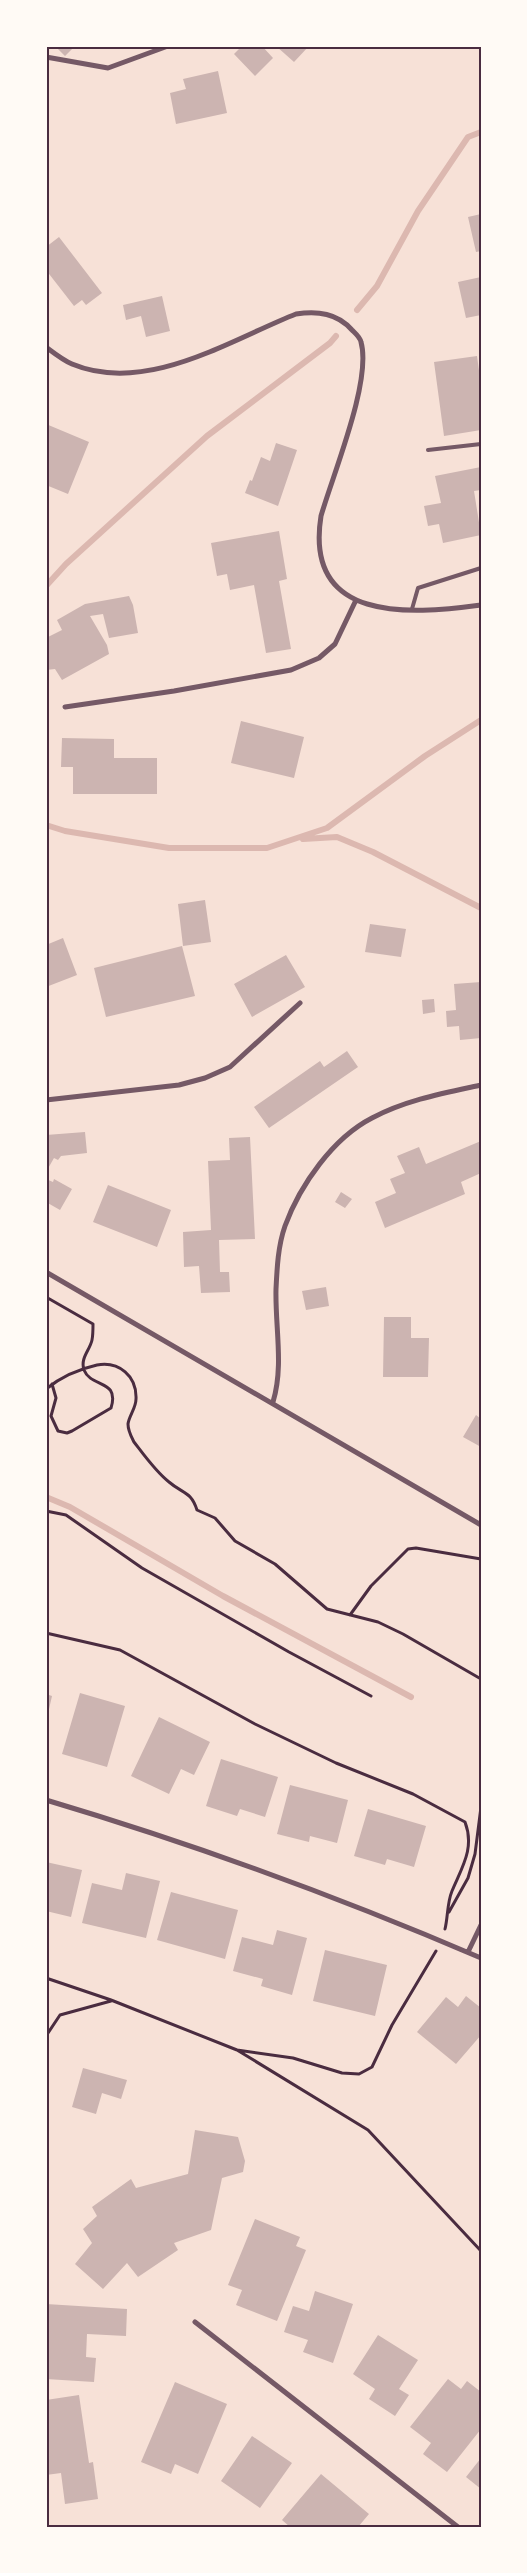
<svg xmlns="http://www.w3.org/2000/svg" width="527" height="2573" viewBox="0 0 527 2573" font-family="'Fira Sans Condensed',sans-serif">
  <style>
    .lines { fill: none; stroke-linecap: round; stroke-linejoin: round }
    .stream { stroke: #dcb8b0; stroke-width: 6 }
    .building { fill: #ccb4b1 }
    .path { stroke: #4a2c40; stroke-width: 3 }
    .service { stroke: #755966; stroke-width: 4 }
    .minor { stroke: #755966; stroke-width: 5 }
    .neatline { fill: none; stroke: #4a2c40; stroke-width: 2 }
  </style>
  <rect width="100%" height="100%" fill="#f7e1d7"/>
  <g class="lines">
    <!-- stream -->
    <path class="stream" d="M 357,310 L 377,286 L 418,211 L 468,137 L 481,132
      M 46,586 L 66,564 L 207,436 L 330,343 L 336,336
      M 46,825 L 65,831 L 169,848 L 267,848 L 327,828 L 425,756 L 481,720
      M 303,839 L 337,837 L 373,852 L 481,908
      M 46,1497 L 70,1507 L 223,1596 L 411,1697"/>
  </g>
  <!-- building -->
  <path class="building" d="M 55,46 L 75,46 L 65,56 Z
    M 242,46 L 262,46 L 273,58 L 255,76 L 234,54 Z
    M 276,46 L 309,46 L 294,62 Z
    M 218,71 L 227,113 L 176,124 L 170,93 L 186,89 L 183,79 Z
    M 481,214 L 481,251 L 476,252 L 468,217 Z
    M 59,237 L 102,293 L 86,305 L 82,300 L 74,306 L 46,270 L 46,247 Z
    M 481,277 L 481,315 L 466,318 L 458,282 Z
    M 162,296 L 170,331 L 146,337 L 141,316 L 126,320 L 123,305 Z
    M 477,356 L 481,385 L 481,430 L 444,436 L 434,362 Z
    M 46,424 L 89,442 L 68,494 L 46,485 Z
    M 276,443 L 297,450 L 278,506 L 245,493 L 250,480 L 252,481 L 261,457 L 270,461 Z
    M 481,467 L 481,490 L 474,491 L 481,535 L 443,543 L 439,524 L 428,526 L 424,506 L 441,503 L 435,476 Z
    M 279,531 L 287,579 L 279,581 L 291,649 L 266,653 L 254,585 L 230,590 L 227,574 L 217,576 L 211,543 Z
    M 129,596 L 133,605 L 138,633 L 109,638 L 103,614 L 90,616 L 107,645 L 109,654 L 62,680 L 55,669 L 46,670 L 46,638 L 62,630 L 57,620 L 85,604 Z
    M 241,721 L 304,737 L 294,778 L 231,763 Z
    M 62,738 L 114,739 L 114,758 L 157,758 L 157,794 L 73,794 L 73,767 L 61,767 Z
    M 205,900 L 211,942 L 183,946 L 178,904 Z
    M 370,924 L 406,929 L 401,957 L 365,952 Z
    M 63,938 L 77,975 L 46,987 L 46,945 Z
    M 182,946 L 195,996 L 106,1017 L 94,968 Z
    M 286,955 L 305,987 L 252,1017 L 234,984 Z
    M 481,982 L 481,1038 L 460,1040 L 459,1026 L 447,1027 L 446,1011 L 456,1010 L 454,984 Z
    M 434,999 L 435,1012 L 423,1014 L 422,1000 Z
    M 347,1051 L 358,1067 L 269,1128 L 254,1107 L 320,1061 L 324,1067 Z
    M 85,1132 L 87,1153 L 61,1156 L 58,1160 L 54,1158 L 46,1172 L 46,1135 Z
    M 250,1137 L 255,1239 L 219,1240 L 220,1272 L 229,1272 L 230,1292 L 201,1293 L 199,1266 L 184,1267 L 183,1232 L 211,1230 L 208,1161 L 230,1160 L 229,1138 Z
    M 481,1141 L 481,1173 L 461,1182 L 465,1194 L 385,1228 L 375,1202 L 396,1193 L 390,1179 L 405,1173 L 397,1156 L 419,1147 L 426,1164 Z
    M 46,1179 L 53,1182 L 54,1179 L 72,1189 L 60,1210 L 46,1202 Z
    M 108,1185 L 171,1210 L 157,1247 L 93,1222 Z
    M 341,1192 L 352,1199 L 345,1208 L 335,1202 Z
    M 326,1287 L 329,1306 L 306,1310 L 302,1291 Z
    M 384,1317 L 411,1317 L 411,1338 L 429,1338 L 428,1377 L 383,1377 Z
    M 476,1415 L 481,1419 L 481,1447 L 463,1437 Z
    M 80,1693 L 125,1706 L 107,1767 L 62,1754 Z
    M 46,1694 L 52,1696 L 47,1718 L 46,1718 Z
    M 159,1717 L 210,1742 L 194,1775 L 181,1769 L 169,1794 L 131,1776 Z
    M 221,1759 L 278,1777 L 265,1817 L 240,1809 L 237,1816 L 206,1806 Z
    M 290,1785 L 348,1800 L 337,1843 L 310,1836 L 309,1842 L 277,1834 Z
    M 368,1809 L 426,1826 L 414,1867 L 387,1859 L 385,1865 L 354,1856 Z
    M 46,1862 L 82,1870 L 71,1917 L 46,1911 Z
    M 126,1873 L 160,1881 L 146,1938 L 82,1923 L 92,1883 L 122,1890 Z
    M 171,1892 L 238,1910 L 225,1959 L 157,1940 Z
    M 277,1930 L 307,1938 L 292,1995 L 261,1986 L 263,1979 L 233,1971 L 242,1937 L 273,1945 Z
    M 325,1950 L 387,1965 L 375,2016 L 313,2001 Z
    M 466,1996 L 481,2008 L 481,2035 L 456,2064 L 417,2032 L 446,1997 L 458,2007 Z
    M 83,2068 L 127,2080 L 121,2099 L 102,2093 L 96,2114 L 72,2107 Z
    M 195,2130 L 238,2137 L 245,2161 L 243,2172 L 222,2178 L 211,2230 L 174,2243 L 178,2250 L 138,2277 L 127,2263 L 103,2289 L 75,2264 L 92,2243 L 83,2229 L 97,2216 L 92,2207 L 131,2179 L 136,2188 L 188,2174 Z
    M 255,2219 L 300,2237 L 296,2246 L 306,2250 L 277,2321 L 236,2305 L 242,2290 L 228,2285 Z
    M 315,2291 L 353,2304 L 333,2363 L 303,2352 L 308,2340 L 284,2332 L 293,2306 L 309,2311 Z
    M 46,2304 L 127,2309 L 126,2336 L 87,2334 L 86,2357 L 96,2358 L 94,2382 L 46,2379 Z
    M 378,2335 L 418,2360 L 399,2389 L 409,2395 L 395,2416 L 369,2399 L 375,2389 L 353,2374 Z
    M 448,2379 L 461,2389 L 467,2381 L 481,2392 L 481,2429 L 447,2472 L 423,2454 L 431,2443 L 410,2427 Z
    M 175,2382 L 227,2404 L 198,2474 L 175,2464 L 171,2474 L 141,2462 Z
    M 79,2395 L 89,2463 L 93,2462 L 98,2499 L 65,2504 L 61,2473 L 46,2475 L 46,2400 Z
    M 252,2436 L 292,2463 L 260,2508 L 221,2481 Z
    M 481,2458 L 481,2489 L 466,2477 Z
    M 321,2474 L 369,2514 L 358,2527 L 290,2527 L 282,2520 Z"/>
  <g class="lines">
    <!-- path -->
    <path class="path" d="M 46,1297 L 93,1324 C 93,1329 93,1335 92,1340 C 90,1350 80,1358 84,1370 C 91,1388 120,1379 111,1408 L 72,1431 L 67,1433 L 58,1431 L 51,1416 L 56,1398 L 52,1384
      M 46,1389 C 61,1377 79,1369 97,1365 C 119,1361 137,1376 136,1399 C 136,1408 129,1416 128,1424 C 128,1431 131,1436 134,1442 C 144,1455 156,1472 169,1482 C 183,1494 191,1491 197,1510 L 215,1518 L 235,1541 L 275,1564 L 327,1609 L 378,1622 L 403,1634 L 481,1679
      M 46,1511 L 66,1515 L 142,1568 L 289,1652 L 371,1696
      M 350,1615 L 371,1586 L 408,1549 L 416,1548 L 481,1559
      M 46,1633 L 120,1650 L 255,1724 L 336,1763 L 413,1794 L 465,1822 C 475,1848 462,1867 452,1891 C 447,1903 448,1917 445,1929
      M 449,1912 L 468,1878 L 475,1854 L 481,1807
      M 46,1978 L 111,2000 L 237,2050 L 368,2130 L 481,2251
      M 46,2036 L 60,2015 L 111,2001
      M 237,2050 L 293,2058 L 342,2073 L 359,2074 L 372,2067 L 392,2025 L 436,1951"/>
    <!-- service -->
    <path class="service" d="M 428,450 L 481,444
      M 412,609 L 418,588 L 481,568"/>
    <!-- minor -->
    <path class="minor" d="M 46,57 L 108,68 L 168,46
      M 46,347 C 54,353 63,360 72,364 C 146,395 230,340 296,314 C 318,311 337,313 352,330 C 355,333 360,337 361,342 C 372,381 333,474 321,516 C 304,622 408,615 481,605
      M 65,707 L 174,691 L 291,670 L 319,658 L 335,644 L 356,600
      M 46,1100 L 179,1085 L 205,1078 L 230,1067 L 300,1003
      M 46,1272 L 481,1525
      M 273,1402 C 284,1366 275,1327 276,1289 C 277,1268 278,1246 285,1226 C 300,1185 333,1138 372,1118 C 406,1100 444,1093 481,1085
      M 46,1800 C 194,1844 339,1897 481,1958
      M 468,1952 L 481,1925
      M 195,2322 L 458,2527"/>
  </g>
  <!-- border -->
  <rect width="527" height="2573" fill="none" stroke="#fffaf5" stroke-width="95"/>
  <rect x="48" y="48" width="432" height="2478" class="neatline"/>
</svg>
